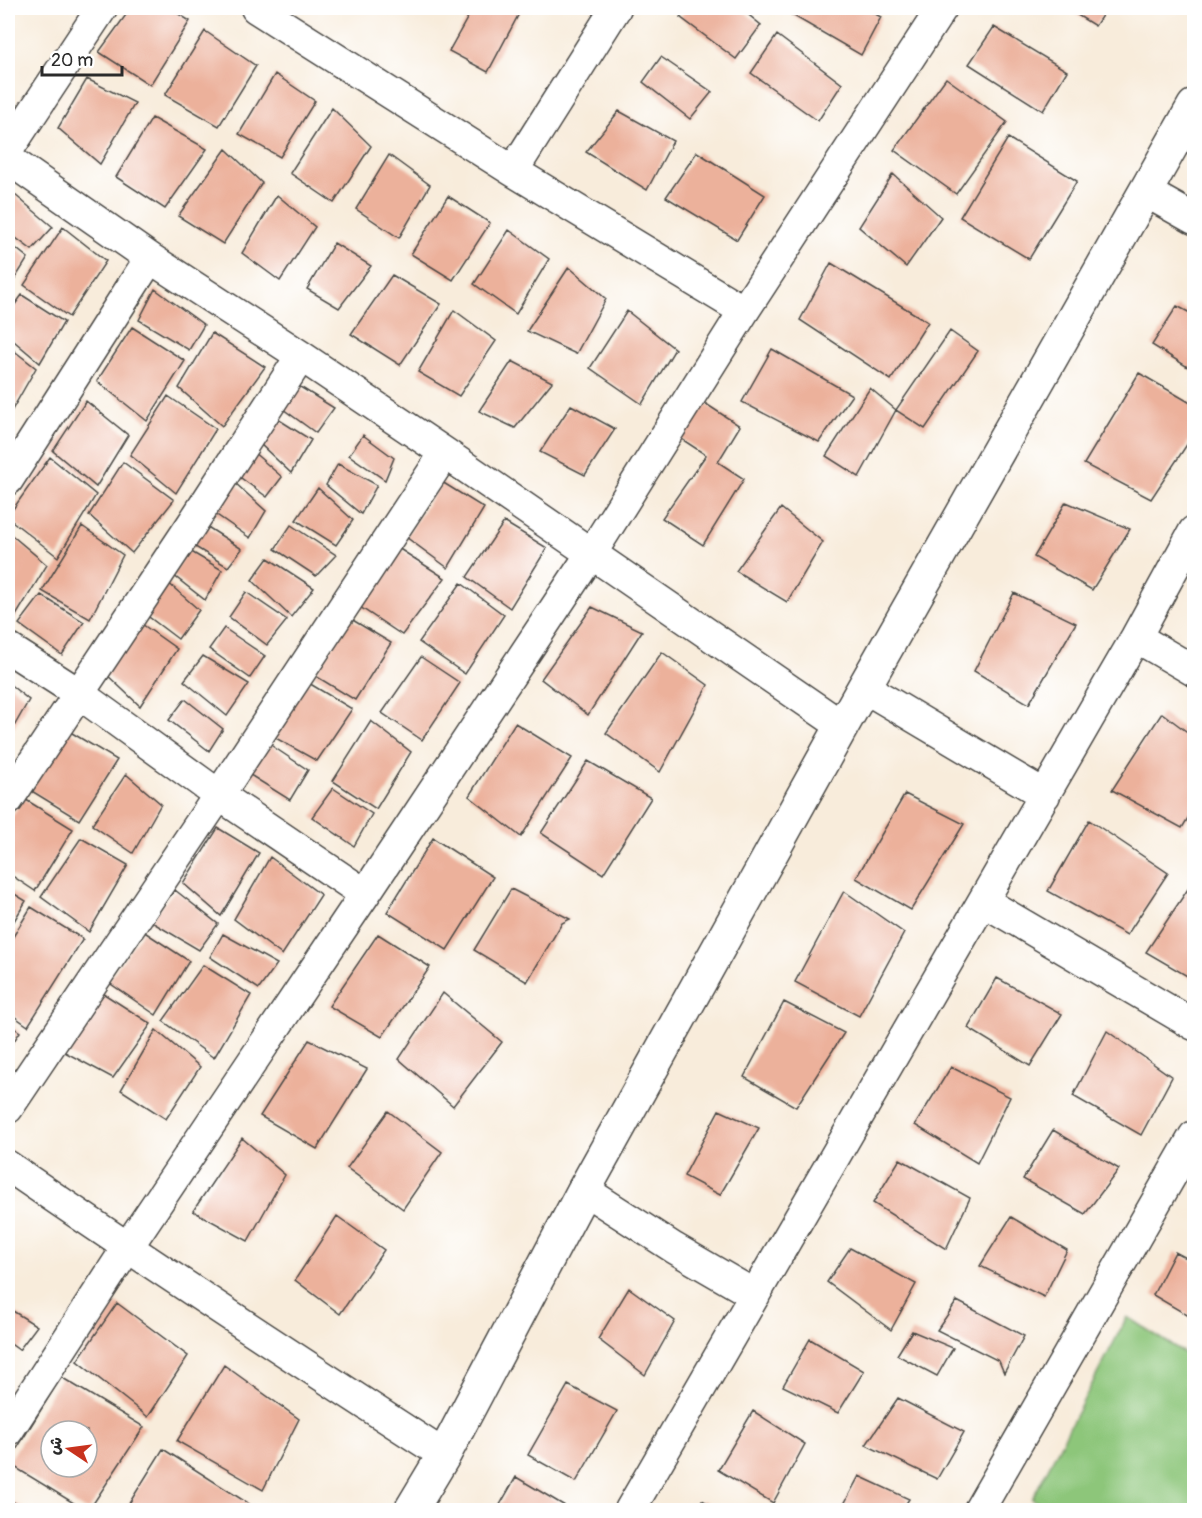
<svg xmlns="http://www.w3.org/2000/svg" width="1202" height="1518" viewBox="0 0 1202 1518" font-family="Pangolin,'Playpen Sans Arabic',sans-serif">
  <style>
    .green { fill: #8dc67a; stroke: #5c7852; stroke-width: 1.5 }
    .building { fill: #ecb19b; fill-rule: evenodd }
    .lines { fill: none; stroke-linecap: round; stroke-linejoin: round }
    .minor-casing { stroke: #4a4845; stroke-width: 33 }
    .tertiary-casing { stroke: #4a4845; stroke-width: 36 }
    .minor { stroke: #fff; stroke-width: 30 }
    .tertiary { stroke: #fff; stroke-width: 33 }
  </style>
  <rect width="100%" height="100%" fill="#fff"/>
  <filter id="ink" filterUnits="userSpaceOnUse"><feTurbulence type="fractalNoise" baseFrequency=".0167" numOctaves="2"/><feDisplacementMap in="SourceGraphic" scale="12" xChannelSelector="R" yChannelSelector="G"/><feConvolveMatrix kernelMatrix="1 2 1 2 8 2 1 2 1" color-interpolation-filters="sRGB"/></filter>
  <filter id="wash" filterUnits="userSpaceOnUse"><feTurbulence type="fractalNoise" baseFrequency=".008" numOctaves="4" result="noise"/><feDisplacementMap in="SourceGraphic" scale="24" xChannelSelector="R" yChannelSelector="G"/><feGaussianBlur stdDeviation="1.35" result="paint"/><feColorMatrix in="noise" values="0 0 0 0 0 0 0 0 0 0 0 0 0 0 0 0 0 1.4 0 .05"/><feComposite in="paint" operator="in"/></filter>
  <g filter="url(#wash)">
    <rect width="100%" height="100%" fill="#f8ecdb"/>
    <!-- green -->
    <path class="green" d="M 1127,1317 L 1194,1359 L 1194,1510 L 1051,1510 L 1032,1499 Z"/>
    <g id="blocks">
      <!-- building -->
      <path class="building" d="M 131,8 L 169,8 L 190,21 L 150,85 L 99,52 Z
        M 473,8 L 522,8 L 488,72 L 449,51 Z
        M 687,8 L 740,8 L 761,25 L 736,59 L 680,17 Z
        M 797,8 L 864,8 L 881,17 L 861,55 L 792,15 Z
        M 1066,8 L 1107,8 L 1095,26 Z
        M 994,27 L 1067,71 L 1043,111 L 969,64 Z
        M 205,31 L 256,66 L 219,126 L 165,95 Z
        M 777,35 L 842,84 L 818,121 L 751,73 Z
        M 661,57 L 712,92 L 690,119 L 643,82 Z
        M 275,74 L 315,101 L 280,157 L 239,134 Z
        M 946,78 L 1007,122 L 956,194 L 894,150 Z
        M 87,79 L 135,103 L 100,164 L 58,128 Z
        M 332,108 L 371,146 L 334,203 L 290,173 Z
        M 619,111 L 673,141 L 647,190 L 586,152 Z
        M 152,118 L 207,149 L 165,209 L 116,177 Z
        M 1008,138 L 1077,181 L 1029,259 L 960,217 Z
        M 226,149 L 262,183 L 223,244 L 178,216 Z
        M 697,152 L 765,195 L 737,240 L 666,197 Z
        M 389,155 L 430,185 L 399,238 L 356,209 Z
        M 893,174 L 941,217 L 906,267 L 859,227 Z
        M 8,189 L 53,227 L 32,250 L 8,232 Z
        M 277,195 L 315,227 L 280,281 L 242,253 Z
        M 448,196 L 490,223 L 453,280 L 411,254 Z
        M 63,227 L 106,261 L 69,317 L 24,285 Z
        M 509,230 L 549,259 L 516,314 L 474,284 Z
        M 8,242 L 28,258 L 8,290 Z
        M 334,243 L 371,266 L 339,308 L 307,289 Z
        M 831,263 L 928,322 L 891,380 L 800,320 Z
        M 569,267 L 606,299 L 576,354 L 527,331 Z
        M 392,275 L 441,304 L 400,365 L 351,334 Z
        M 155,289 L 204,325 L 189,350 L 139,320 Z
        M 22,295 L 64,322 L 40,363 L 8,336 L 8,314 Z
        M 1177,306 L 1194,315 L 1194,371 L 1152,345 Z
        M 454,310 L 496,341 L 459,396 L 418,372 Z
        M 627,311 L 675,349 L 642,404 L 590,368 Z
        M 132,327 L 185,361 L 147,421 L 97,381 Z
        M 950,331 L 978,351 L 925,429 L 896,410 L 859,477 L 826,456 L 870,388 L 896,410 Z
        M 212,333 L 265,367 L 222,426 L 179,388 Z
        M 8,346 L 36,368 L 8,417 Z
        M 772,349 L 852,395 L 819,442 L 742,402 Z
        M 512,361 L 552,382 L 515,428 L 479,411 Z
        M 1139,373 L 1194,405 L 1194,434 L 1151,499 L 1084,464 Z
        M 297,385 L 334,408 L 316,433 L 283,409 Z
        M 168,396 L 216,429 L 176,493 L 130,455 Z
        M 86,401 L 128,435 L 96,487 L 53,451 Z
        M 703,402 L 740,426 L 718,462 L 744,479 L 703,545 L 662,518 L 706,455 L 680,438 Z
        M 571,405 L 615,429 L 585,475 L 540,452 Z
        M 273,416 L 311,440 L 291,473 L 258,442 Z
        M 363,435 L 394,458 L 385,480 L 349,455 Z
        M 252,451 L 282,477 L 267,497 L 237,475 Z
        M 50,457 L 96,495 L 58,557 L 8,518 L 8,516 Z
        M 123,462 L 174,500 L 132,553 L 89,515 Z
        M 338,464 L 377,485 L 361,514 L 326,485 Z
        M 234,482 L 266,511 L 250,538 L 214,513 Z
        M 442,482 L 484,508 L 448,568 L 406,537 Z
        M 318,488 L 353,520 L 336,545 L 296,520 Z
        M 1066,502 L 1130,529 L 1092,590 L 1034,557 Z
        M 781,508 L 823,542 L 787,602 L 736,571 Z
        M 504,522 L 547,548 L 510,608 L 467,577 Z
        M 291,525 L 336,555 L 316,576 L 275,549 Z
        M 82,526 L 123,555 L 90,619 L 42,591 Z
        M 206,526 L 242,549 L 228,567 L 192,545 Z
        M 8,532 L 47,565 L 14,619 L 8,615 Z
        M 398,548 L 445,578 L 402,635 L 360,607 Z
        M 188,550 L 222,570 L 205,600 L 173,575 Z
        M 268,558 L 314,588 L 291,617 L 252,580 Z
        M 166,581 L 199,610 L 178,639 L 145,614 Z
        M 461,583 L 504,615 L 465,674 L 419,642 Z
        M 246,592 L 287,620 L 267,645 L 229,617 Z
        M 1014,593 L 1076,623 L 1029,704 L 974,671 Z
        M 41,595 L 84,622 L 62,655 L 19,624 Z
        M 592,607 L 642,631 L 588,715 L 541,679 Z
        M 351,619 L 391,643 L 355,700 L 314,675 Z
        M 139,622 L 177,649 L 140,706 L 104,672 Z
        M 224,628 L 265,656 L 250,678 L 209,649 Z
        M 662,652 L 708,685 L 660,772 L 606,733 Z
        M 203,656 L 249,684 L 227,716 L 184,681 Z
        M 421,657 L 460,683 L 422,740 L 382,713 Z
        M 307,682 L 352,709 L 317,761 L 272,736 Z
        M 8,683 L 29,700 L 8,737 Z
        M 185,699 L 223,729 L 209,751 L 169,720 Z
        M 1162,713 L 1194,737 L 1194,808 L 1182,828 L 1112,790 Z
        M 371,721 L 411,752 L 376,809 L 333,781 Z
        M 515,723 L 572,758 L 521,837 L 469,796 Z
        M 67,730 L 117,760 L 79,820 L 30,790 Z
        M 266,742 L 308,770 L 290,800 L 247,773 Z
        M 588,761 L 651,798 L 603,874 L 541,833 Z
        M 126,774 L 161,804 L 133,853 L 92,825 Z
        M 333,788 L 372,814 L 354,846 L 312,817 Z
        M 905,794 L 964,824 L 911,910 L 856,878 Z
        M 23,798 L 73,829 L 35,891 L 8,873 L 8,823 Z
        M 1089,820 L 1168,873 L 1127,935 L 1048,891 Z
        M 218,828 L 259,853 L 221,916 L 183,883 Z
        M 81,838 L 128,865 L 89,932 L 41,897 Z
        M 433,838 L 493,877 L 447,950 L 387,912 Z
        M 270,857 L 321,895 L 282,955 L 234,919 Z
        M 1194,880 L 1194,980 L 1146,952 Z
        M 511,889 L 570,919 L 562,923 L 527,982 L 474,950 Z
        M 8,890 L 26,901 L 8,931 Z
        M 175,890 L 218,924 L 199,950 L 150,921 Z
        M 844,891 L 904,933 L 859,1016 L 795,982 Z
        M 31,907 L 83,939 L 28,1026 L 8,1012 L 8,945 Z
        M 143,931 L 189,961 L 156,1015 L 108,982 Z
        M 223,934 L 277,964 L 259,989 L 210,957 Z
        M 378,934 L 430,967 L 382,1037 L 329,1006 Z
        M 203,965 L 251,995 L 214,1058 L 163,1021 Z
        M 997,978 L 1062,1014 L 1030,1066 L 968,1028 Z
        M 101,992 L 151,1024 L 113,1078 L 59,1049 Z
        M 443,993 L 502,1042 L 453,1106 L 399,1059 Z
        M 784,1002 L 844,1033 L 796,1107 L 744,1077 Z
        M 8,1024 L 20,1032 L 8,1050 Z
        M 156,1030 L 200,1067 L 166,1119 L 121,1090 Z
        M 1107,1031 L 1172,1077 L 1141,1135 L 1073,1096 Z
        M 309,1040 L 367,1069 L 317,1149 L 260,1116 Z
        M 951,1067 L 1010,1097 L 977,1163 L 915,1125 Z
        M 719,1110 L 759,1128 L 720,1195 L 684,1176 Z
        M 388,1111 L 442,1152 L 403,1209 L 347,1168 Z
        M 1053,1130 L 1119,1169 L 1085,1214 L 1023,1179 Z
        M 242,1138 L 285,1175 L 248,1241 L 193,1211 Z
        M 900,1159 L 970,1198 L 946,1249 L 873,1203 Z
        M 337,1216 L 384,1250 L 340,1314 L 295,1280 Z
        M 1011,1217 L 1067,1250 L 1044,1297 L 980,1266 Z
        M 850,1248 L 916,1284 L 891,1330 L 827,1282 Z
        M 1175,1252 L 1194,1262 L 1194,1319 L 1153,1295 Z
        M 629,1288 L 675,1321 L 645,1375 L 598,1339 Z
        M 957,1301 L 1024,1336 L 1004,1373 L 999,1361 L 937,1330 Z
        M 117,1303 L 188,1356 L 148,1417 L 77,1361 Z
        M 8,1308 L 37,1326 L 19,1350 L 8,1342 Z
        M 912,1331 L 953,1348 L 937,1376 L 897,1355 Z
        M 810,1339 L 864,1371 L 838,1413 L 783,1386 Z
        M 224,1365 L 299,1419 L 263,1490 L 177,1441 Z
        M 61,1377 L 144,1427 L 89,1510 L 85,1510 L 8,1463 ZM 51,1431 L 87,1431 L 87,1467 L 51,1467 Z
        M 568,1385 L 617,1411 L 576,1482 L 528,1455 Z
        M 898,1398 L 964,1432 L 937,1479 L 866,1445 Z
        M 753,1411 L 805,1444 L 773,1503 L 718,1470 Z
        M 163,1449 L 249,1504 L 245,1510 L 125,1510 Z
        M 859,1476 L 909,1499 L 902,1510 L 841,1510 Z
        M 516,1477 L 570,1509 L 569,1510 L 497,1510 Z
        M 702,1500 L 720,1510 L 696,1510 Z
        M 13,1502 L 27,1510 L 8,1510 Z"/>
    </g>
  </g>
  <g filter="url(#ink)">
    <use href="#blocks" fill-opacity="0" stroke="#4a4845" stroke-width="1.5"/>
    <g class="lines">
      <!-- minor casing -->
      <g class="minor-casing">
        <path id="minor" d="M 256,8 L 513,171 L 744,311
          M 8,150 L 102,8
          M 8,159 L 150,258
          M 513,171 L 616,8
          M 1146,192 L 1194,219
          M 8,480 L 150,258 L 301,356 L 445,453 L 842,726
          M 1136,637 L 1194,671
          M 8,648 L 78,693 L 219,795 L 365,894
          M 865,688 L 1045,795
          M 8,800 L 192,524 L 301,356
          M 983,901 L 1194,1025
          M 8,1108 L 219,795 L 445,453
          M 8,1166 C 152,1265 297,1360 444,1455
          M 584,1190 L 674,1248 L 755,1295
          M 8,1431 L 127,1248 L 365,894 L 591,554 L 744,311 L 942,8
          M 630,1510 L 1136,637 L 1194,531
          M 979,1510 L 1194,1136"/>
      </g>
      <!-- tertiary casing -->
      <g class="tertiary-casing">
        <path id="tertiary" d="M 411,1510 L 444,1455 L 584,1190 L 842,726 L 1194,106"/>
      </g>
      <!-- minor -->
      <use href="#minor" class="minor"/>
      <!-- tertiary -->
      <use href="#tertiary" class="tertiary"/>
    </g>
  </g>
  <!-- margin -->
  <rect width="1202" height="1518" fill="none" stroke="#fff" stroke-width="30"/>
  <!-- north arrow -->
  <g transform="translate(69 1449) rotate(283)"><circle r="28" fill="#ffffff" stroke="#aaaaaa" stroke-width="1.5"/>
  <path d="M0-4.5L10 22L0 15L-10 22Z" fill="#c8321e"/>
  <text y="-9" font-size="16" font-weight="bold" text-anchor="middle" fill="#2b2b2b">ش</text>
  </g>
  <!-- scale -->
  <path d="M42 66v9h80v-9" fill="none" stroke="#2b2b2b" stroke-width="3"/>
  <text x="51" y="66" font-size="18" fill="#2b2b2b" stroke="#ffffff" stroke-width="4.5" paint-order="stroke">20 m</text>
</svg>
